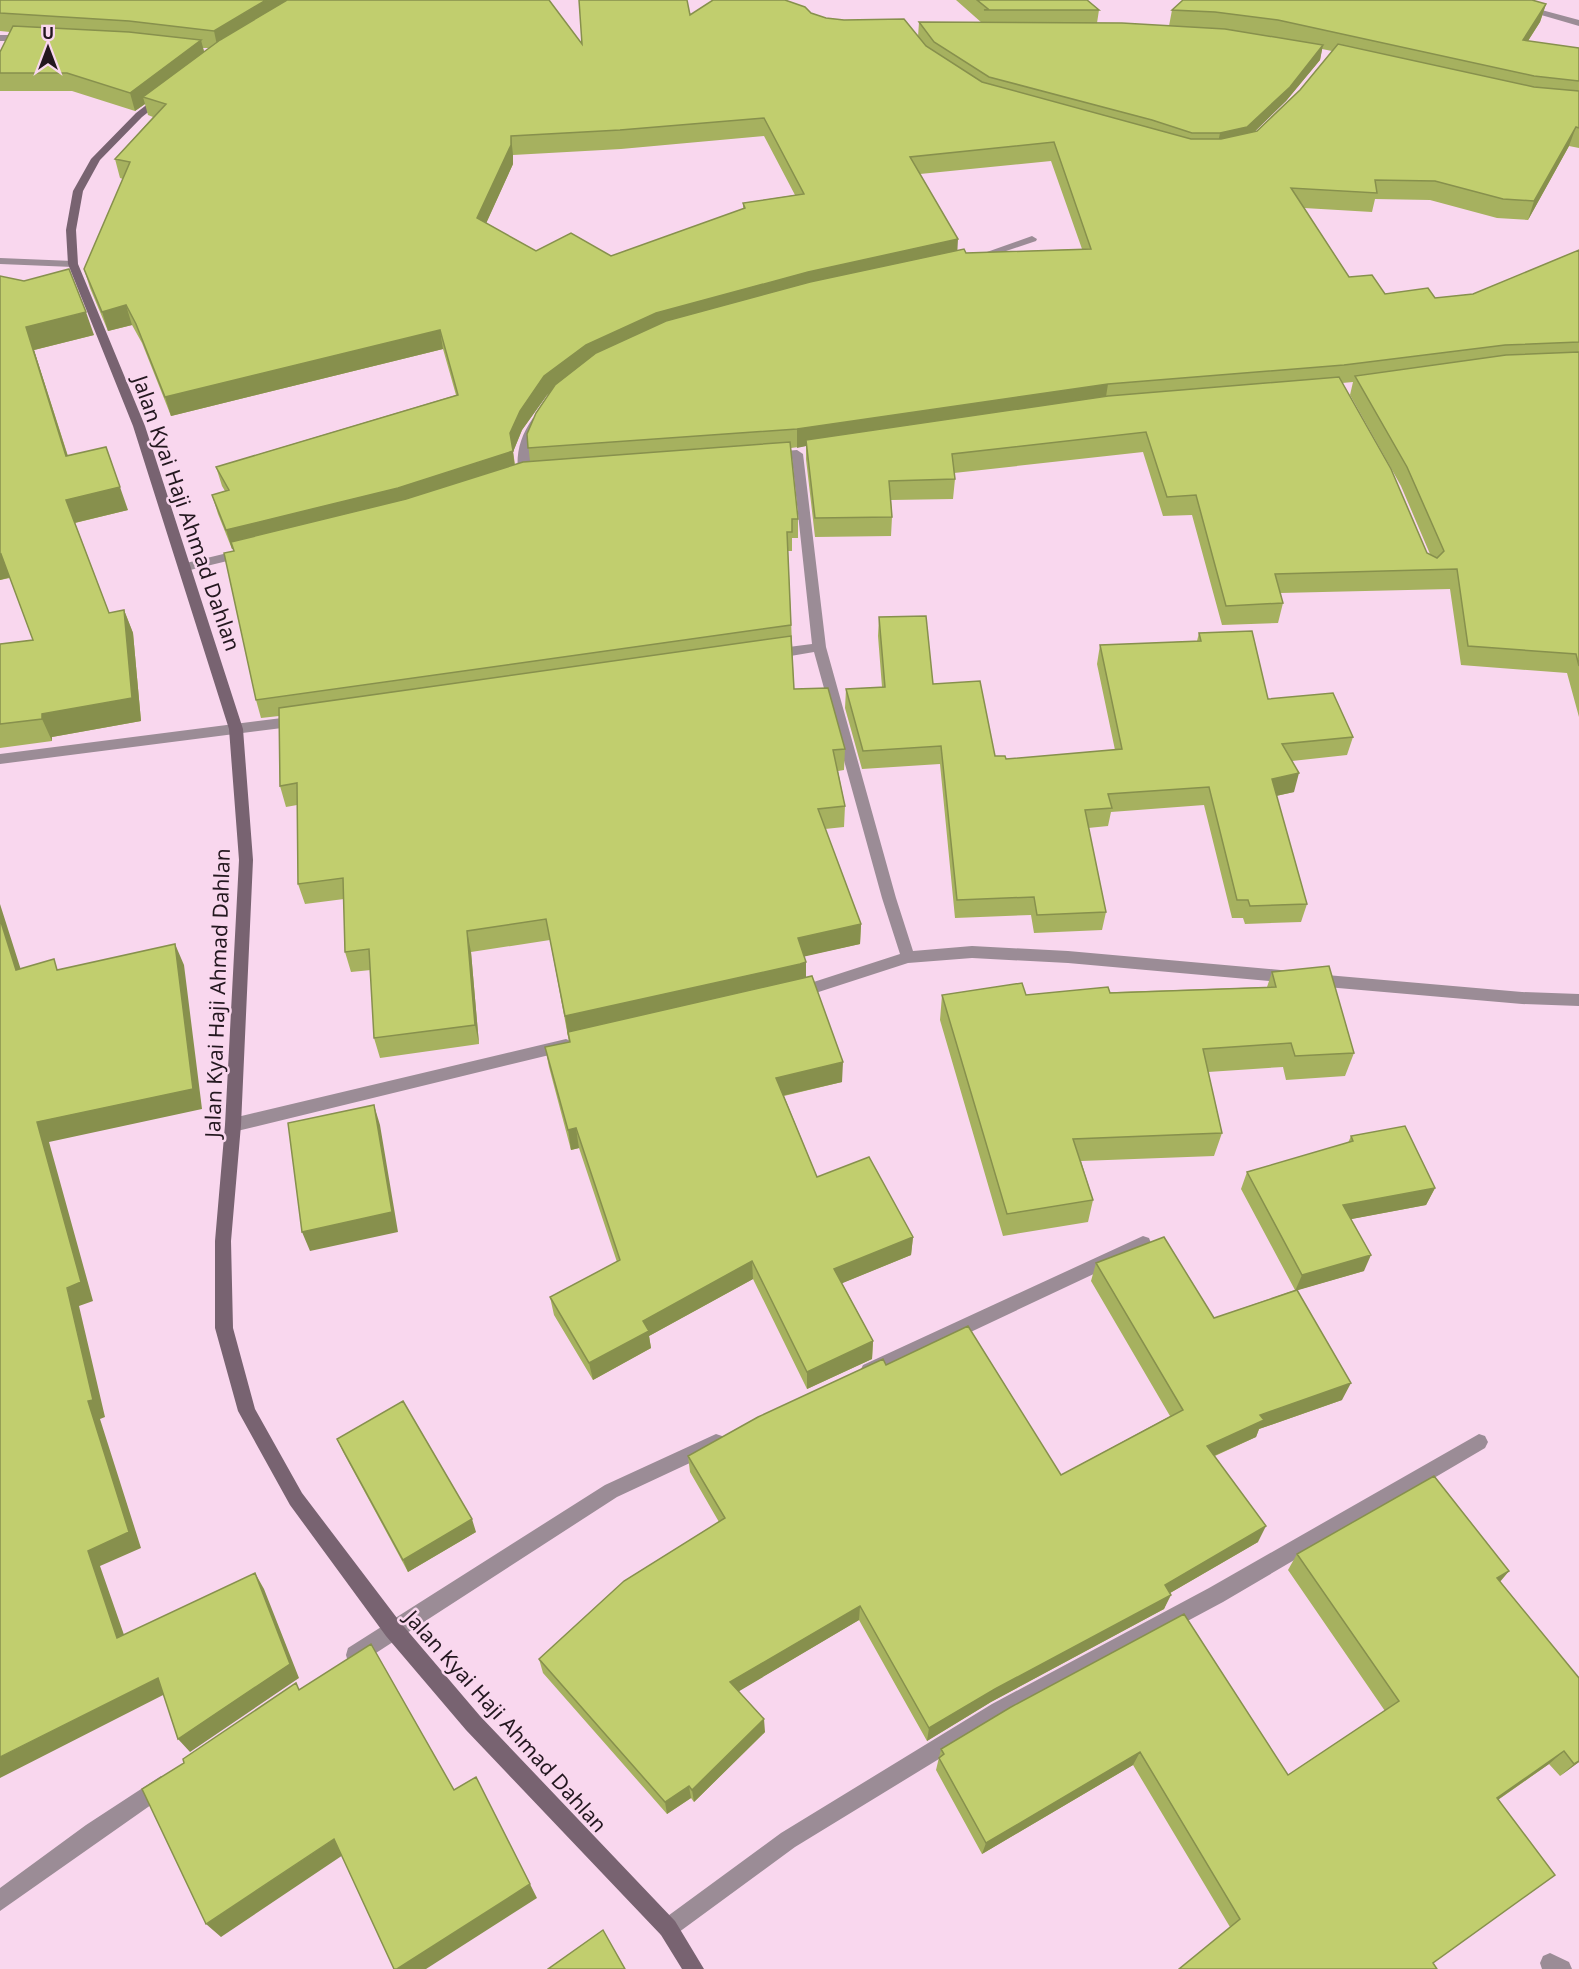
<svg xmlns="http://www.w3.org/2000/svg" width="1579" height="1969" viewBox="0 0 1579 1969" font-family="'Noto Sans',sans-serif">
  <style>
    .lines { fill: none; stroke-linecap: round; stroke-linejoin: round }
    .minor { fill: #9b8c96; fill-rule: evenodd }
    .secondary { fill: #786371; fill-rule: evenodd }
    .wall { fill: #a6b15f; fill-rule: evenodd }
    .shaded-wall { fill: #87904d }
    .building { fill: #c1ce6e; stroke: #87904d; stroke-width: 1.5; fill-rule: evenodd }
    .labels { text-anchor: middle; dominant-baseline: central; stroke-width: 5; stroke-linejoin: round; paint-order: stroke }
    .street-label { font-size: 21px; fill: #23171f; stroke: #f9d7ee }
  </style>
  <rect width="100%" height="100%" fill="#f9d7ee"/>
  <g class="lines">
    <!-- minor -->
    <path class="minor" d="M 1489,0 L 1504,0 L 1579,20 L 1579,26 Z
      M 0,35 L 27,35 L 32,38 L 27,41 L 0,41 Z
      M 1032,236 L 1037,239 L 1036,241 L 979,260 L 971,260 L 970,258 Z
      M 0,258 L 73,261 L 78,264 L 73,267 L 0,264 Z
      M 537,417 L 543,421 L 530,446 L 530,474 L 524,478 L 518,474 C 516,452 520,437 533,418 Z
      M 797,450 L 803,454 L 826,647 L 896,898 L 913,951 L 972,946 L 1068,951 L 1291,971 L 1296,973 L 1298,977 L 1296,981 L 1291,983 L 1068,963 L 972,958 L 908,963 L 797,999 L 792,997 L 789,993 L 792,989 L 900,954 L 882,898 L 814,652 L 773,659 L 766,654 L 773,649 L 812,644 L 792,458 L 773,460 L 767,456 L 773,452 Z
      M 244,549 L 248,550 L 250,553 L 248,556 L 186,571 L 180,567 L 182,564 Z
      M 298,716 L 305,721 L 298,726 L 0,764 L 0,754 Z
      M 1315,974 L 1522,992 L 1579,994 L 1579,1006 L 1522,1004 L 1315,986 L 1310,984 L 1308,980 L 1310,976 Z
      M 566,1039 L 571,1041 L 574,1045 L 571,1049 L 566,1051 L 233,1132 L 227,1130 L 225,1125 L 227,1120 L 233,1118 Z
      M 1143,1236 L 1149,1238 L 1151,1243 L 1149,1248 L 875,1377 L 869,1379 L 863,1377 L 860,1371 L 863,1365 Z
      M 716,1434 L 722,1436 L 725,1442 L 722,1448 L 617,1497 L 362,1662 L 355,1664 L 348,1662 L 346,1655 L 348,1648 L 605,1485 Z
      M 1479,1434 L 1485,1436 L 1488,1442 L 1485,1448 L 1223,1602 L 1006,1718 L 795,1847 L 675,1935 L 668,1938 L 661,1935 L 658,1928 L 661,1921 L 781,1833 L 992,1704 L 1209,1588 Z
      M 161,1776 L 168,1779 L 171,1786 L 168,1793 L 0,1911 L 0,1888 L 86,1825 Z
      M 1550,1953 L 1569,1962 L 1572,1969 L 1542,1969 L 1540,1963 L 1543,1956 Z"/>
    <!-- secondary -->
    <path class="secondary" d="M 158,96 L 166,98 L 142,117 L 100,160 L 83,191 L 76,230 L 78,264 L 145,426 L 243,729 L 253,860 L 241,1125 L 231,1241 L 233,1328 L 255,1409 L 302,1493 L 400,1622 L 480,1716 L 675,1921 L 704,1969 L 682,1969 L 661,1935 L 466,1730 L 386,1636 L 290,1505 L 238,1411 L 215,1328 L 215,1241 L 225,1125 L 239,860 L 229,729 L 133,426 L 68,264 L 66,230 L 73,191 L 91,159 L 136,113 Z"/>
  </g>
  <!-- wall -->
  <path class="wall" d="M 0,0 L 582,44 L 690,15 L 811,13 L 826,18 L 918,37 L 919,22 L 982,23 L 956,0 L 1087,0 L 1099,10 L 1097,23 L 1169,26 L 1172,10 L 1546,4 L 1540,22 L 1528,41 L 1579,48 L 1579,148 L 1569,146 L 1528,220 L 1497,218 L 1430,200 L 1375,199 L 1372,212 L 1304,208 L 1349,277 L 1385,294 L 1435,298 L 1473,294 L 1579,250 L 1579,717 L 1567,673 L 1461,665 L 1450,589 L 1280,593 L 1283,603 L 1278,623 L 1222,625 L 1192,515 L 1163,516 L 1143,452 L 954,473 L 955,479 L 953,499 L 891,500 L 892,517 L 891,536 L 815,537 L 806,459 L 806,446 L 791,448 L 798,519 L 798,538 L 792,538 L 792,551 L 788,551 L 794,689 L 845,749 L 844,770 L 838,771 L 845,806 L 844,827 L 825,829 L 861,924 L 860,944 L 804,956 L 806,977 L 842,1082 L 784,1096 L 817,1177 L 913,1237 L 911,1255 L 842,1283 L 873,1341 L 872,1359 L 807,1389 L 753,1279 L 649,1336 L 651,1348 L 593,1380 L 554,1315 L 550,1297 L 617,1262 L 579,1148 L 571,1150 L 549,1067 L 545,1047 L 569,1042 L 550,940 L 471,952 L 479,1044 L 380,1058 L 374,1038 L 371,970 L 351,972 L 345,952 L 344,899 L 305,904 L 298,884 L 297,805 L 286,807 L 280,786 L 279,716 L 261,718 L 256,700 L 233,551 L 233,549 L 232,549 L 218,514 L 212,495 L 225,491 L 222,486 L 216,467 L 456,395 L 443,349 L 171,416 L 142,343 L 132,325 L 108,331 L 90,288 L 84,269 L 123,179 L 120,178 L 115,159 L 153,117 L 148,115 L 145,104 L 135,111 L 72,91 L 0,91 L 0,52 L 10,32 L 0,31 ZM 203,48 L 209,48 L 204,52 ZM 1322,49 L 1332,51 L 1300,90 L 1257,131 L 1255,131 L 1286,101 L 1320,60 ZM 764,136 L 795,195 L 743,203 L 743,209 L 611,256 L 536,251 L 486,223 L 513,164 L 513,155 L 621,149 ZM 1051,161 L 1082,249 L 966,253 L 957,251 L 920,174 ZM 1353,382 L 1350,395 L 1401,486 L 1430,554 L 1427,553 L 1342,383 ZM 550,392 L 527,434 L 530,461 L 515,464 L 513,452 L 522,430 L 547,395 Z
    M 0,276 L 94,335 L 34,350 L 68,456 L 128,510 L 75,523 L 109,613 L 124,610 L 133,633 L 141,721 L 52,737 L 52,741 L 0,748 L 0,644 L 33,640 L 10,578 L 0,580 Z
    M 879,617 L 933,684 L 995,756 L 1006,759 L 1115,750 L 1097,664 L 1100,645 L 1197,641 L 1199,633 L 1268,699 L 1353,737 L 1347,755 L 1292,761 L 1294,792 L 1276,796 L 1307,904 L 1301,922 L 1245,924 L 1243,918 L 1232,918 L 1204,805 L 1111,812 L 1108,826 L 1088,828 L 1106,912 L 1102,930 L 1034,933 L 1031,915 L 955,918 L 940,764 L 862,769 L 845,708 L 846,689 L 882,687 L 878,636 Z
    M 1272,972 L 1354,1053 L 1345,1076 L 1286,1080 L 1283,1067 L 1208,1072 L 1222,1133 L 1214,1156 L 1081,1161 L 1093,1200 L 1088,1222 L 1003,1236 L 940,1020 L 942,995 L 1026,995 L 1267,987 Z
    M 1351,1136 L 1435,1188 L 1426,1205 L 1351,1219 L 1364,1271 L 1297,1290 L 1342,1400 L 1259,1429 L 1256,1437 L 1215,1456 L 1258,1542 L 1170,1593 L 1164,1609 L 991,1702 L 927,1741 L 859,1620 L 738,1691 L 765,1732 L 694,1802 L 691,1798 L 667,1814 L 543,1673 L 539,1659 L 719,1522 L 690,1472 L 688,1456 L 886,1365 L 1061,1475 L 1170,1416 L 1091,1281 L 1096,1263 L 1214,1318 L 1295,1290 L 1241,1189 L 1247,1172 L 1348,1143 Z
    M 337,1439 L 476,1532 L 408,1572 L 343,1452 Z
    M 1297,1554 L 1509,1571 L 1500,1582 L 1579,1762 L 1560,1776 L 1549,1764 L 1498,1800 L 1230,1927 L 1133,1765 L 982,1854 L 936,1770 L 941,1749 L 1011,1707 L 1288,1775 L 1385,1711 L 1288,1570 Z"/>
  <!-- shaded-wall -->
  <path class="shaded-wall" d="M 266,0 L 301,0 L 218,50 L 214,31 Z
    M 1546,4 L 1540,22 L 1517,58 L 1523,40 Z
    M 201,40 L 206,59 L 143,97 L 145,104 L 135,111 L 130,93 Z
    M 1323,45 L 1320,60 L 1286,101 L 1244,142 L 1217,148 L 1220,133 Z
    M 1576,127 L 1569,146 L 1528,220 L 1534,201 Z
    M 511,136 L 513,155 L 513,164 L 480,237 L 477,218 Z
    M 958,239 L 957,258 L 588,364 L 547,395 L 522,430 L 513,452 L 510,433 L 520,411 L 544,376 L 586,345 L 656,313 L 808,272 Z
    M 126,305 L 132,325 L 108,331 L 102,312 Z
    M 86,312 L 94,335 L 34,350 L 75,479 L 66,456 L 26,327 Z
    M 440,330 L 443,349 L 171,416 L 165,397 Z
    M 1108,384 L 1105,403 L 806,440 L 806,446 L 797,448 L 797,429 Z
    M 106,447 L 128,510 L 74,523 L 66,500 Z
    M 513,451 L 515,470 L 401,507 L 231,542 L 233,549 L 232,549 L 226,530 Z
    M 1,554 L 11,577 L 0,580 L 0,555 Z
    M 124,610 L 133,633 L 141,721 L 52,737 L 52,741 L 42,719 L 42,714 Z
    M 1299,773 L 1294,792 L 1266,798 L 1272,779 Z
    M 0,904 L 28,992 L 16,970 L 0,919 Z
    M 861,924 L 860,944 L 798,958 L 798,938 Z
    M 467,931 L 471,952 L 479,1044 L 475,1025 Z
    M 175,944 L 184,965 L 202,1109 L 49,1142 L 93,1301 L 79,1306 L 105,1417 L 100,1419 L 141,1548 L 100,1566 L 130,1652 L 117,1638 L 88,1551 L 88,1401 L 37,1122 Z
    M 806,962 L 806,982 L 799,984 L 568,1036 L 565,1016 Z
    M 843,1062 L 842,1082 L 777,1097 L 776,1078 Z
    M 374,1105 L 380,1125 L 398,1232 L 310,1251 L 302,1232 Z
    M 576,1128 L 579,1148 L 571,1150 L 568,1130 Z
    M 1435,1188 L 1426,1205 L 1336,1222 L 1343,1205 Z
    M 913,1237 L 911,1255 L 833,1287 L 834,1269 Z
    M 1371,1255 L 1364,1271 L 1295,1291 L 1302,1275 Z
    M 752,1261 L 753,1279 L 649,1336 L 651,1348 L 593,1380 L 589,1363 L 643,1321 Z
    M 873,1341 L 872,1359 L 807,1389 L 807,1372 Z
    M 1351,1383 L 1342,1400 L 1259,1429 L 1256,1437 L 1200,1462 L 1207,1446 L 1260,1415 Z
    M 472,1519 L 476,1532 L 408,1572 L 403,1560 Z
    M 1266,1526 L 1258,1542 L 1158,1600 L 1165,1585 Z
    M 1509,1571 L 1496,1586 L 1497,1578 Z
    M 255,1573 L 264,1589 L 299,1678 L 190,1752 L 178,1739 Z
    M 1171,1595 L 1164,1609 L 991,1702 L 927,1741 L 929,1728 L 995,1689 Z
    M 860,1606 L 859,1620 L 731,1696 L 730,1682 Z
    M 158,1678 L 169,1692 L 0,1778 L 0,1757 Z
    M 764,1719 L 765,1732 L 694,1802 L 692,1790 Z
    M 1564,1751 L 1549,1764 L 1483,1810 L 1497,1798 Z
    M 1140,1752 L 1133,1765 L 982,1854 L 986,1843 Z
    M 1579,1761 L 1579,1762 L 1560,1776 L 1574,1764 Z
    M 689,1786 L 691,1798 L 667,1814 L 665,1802 Z
    M 334,1839 L 346,1853 L 221,1937 L 206,1924 Z
    M 530,1884 L 537,1898 L 426,1969 L 397,1969 Z"/>
  <!-- building -->
  <path class="building" d="M 0,0 L 266,0 L 214,31 L 129,21 L 0,13 Z
    M 287,0 L 549,0 L 582,44 L 579,0 L 687,0 L 690,15 L 713,0 L 785,0 L 805,7 L 811,13 L 826,18 L 844,20 L 904,19 L 926,46 L 982,82 L 1191,139 L 1221,139 L 1257,131 L 1300,90 L 1338,44 L 1534,87 L 1579,91 L 1579,128 L 1576,127 L 1534,201 L 1503,199 L 1435,181 L 1375,180 L 1377,193 L 1291,188 L 1349,277 L 1372,275 L 1385,294 L 1428,288 L 1435,298 L 1473,294 L 1579,250 L 1579,342 L 1505,345 L 1344,365 L 1108,384 L 797,429 L 528,448 L 527,434 L 536,413 L 555,385 L 596,353 L 666,321 L 810,282 L 964,249 L 966,253 L 1091,249 L 1054,142 L 910,157 L 958,239 L 808,272 L 656,313 L 586,345 L 544,376 L 520,411 L 510,433 L 513,451 L 398,488 L 226,530 L 212,495 L 229,490 L 216,467 L 458,395 L 440,330 L 165,397 L 136,324 L 126,305 L 102,312 L 84,269 L 130,162 L 115,159 L 166,104 L 143,97 L 220,40 ZM 764,118 L 804,194 L 743,203 L 745,208 L 611,256 L 571,233 L 536,251 L 477,218 L 511,145 L 511,136 L 620,130 Z
    M 977,0 L 1087,0 L 1099,10 L 984,10 L 988,9 Z
    M 1183,0 L 1532,0 L 1546,4 L 1523,40 L 1579,48 L 1579,81 L 1534,76 L 1278,20 L 1215,12 L 1172,10 Z
    M 919,22 L 1122,23 L 1225,29 L 1323,45 L 1290,87 L 1247,127 L 1220,133 L 1192,133 L 1152,120 L 989,77 L 934,42 Z
    M 13,26 L 129,32 L 201,40 L 130,93 L 67,73 L 0,73 L 0,52 Z
    M 69,269 L 86,312 L 26,327 L 66,456 L 106,447 L 120,487 L 66,500 L 109,613 L 124,610 L 132,698 L 42,714 L 42,719 L 0,724 L 0,644 L 33,640 L 1,554 L 0,555 L 0,276 L 24,281 Z
    M 1579,352 L 1579,666 L 1576,654 L 1468,646 L 1457,569 L 1275,574 L 1283,603 L 1226,606 L 1196,495 L 1167,497 L 1146,432 L 952,454 L 955,479 L 889,481 L 892,517 L 815,518 L 806,440 L 1108,396 L 1339,377 L 1391,469 L 1427,553 L 1437,558 L 1444,551 L 1407,467 L 1355,376 L 1506,355 Z
    M 790,442 L 798,519 L 792,519 L 792,532 L 787,532 L 791,625 L 256,700 L 224,553 L 234,551 L 231,542 L 406,499 L 523,462 Z
    M 926,616 L 933,684 L 980,681 L 995,756 L 1005,756 L 1006,759 L 1122,749 L 1100,645 L 1201,641 L 1199,633 L 1252,631 L 1268,699 L 1333,693 L 1353,737 L 1282,744 L 1299,773 L 1272,779 L 1307,904 L 1250,906 L 1248,900 L 1237,900 L 1209,787 L 1108,794 L 1112,808 L 1085,810 L 1106,912 L 1037,915 L 1034,897 L 957,900 L 941,746 L 863,751 L 846,689 L 885,687 L 879,617 Z
    M 791,636 L 794,689 L 828,688 L 845,749 L 833,750 L 845,806 L 818,809 L 861,924 L 798,938 L 806,962 L 800,964 L 565,1016 L 546,919 L 467,931 L 475,1025 L 374,1038 L 369,949 L 345,952 L 343,878 L 298,884 L 297,783 L 280,786 L 279,708 Z
    M 0,919 L 16,970 L 54,959 L 57,970 L 175,944 L 193,1089 L 37,1122 L 81,1282 L 67,1288 L 93,1400 L 88,1401 L 129,1532 L 88,1551 L 117,1638 L 255,1573 L 290,1664 L 178,1739 L 158,1678 L 0,1757 Z
    M 1329,966 L 1354,1053 L 1295,1056 L 1291,1043 L 1203,1049 L 1222,1133 L 1073,1139 L 1093,1200 L 1007,1214 L 942,995 L 1022,983 L 1026,995 L 1108,987 L 1110,993 L 1276,987 L 1272,972 Z
    M 812,976 L 843,1062 L 776,1078 L 817,1177 L 869,1157 L 913,1237 L 834,1269 L 873,1341 L 807,1372 L 752,1261 L 643,1321 L 649,1331 L 589,1363 L 550,1297 L 620,1260 L 576,1128 L 568,1130 L 545,1047 L 570,1042 L 568,1032 Z
    M 374,1105 L 392,1212 L 302,1232 L 288,1123 Z
    M 1405,1126 L 1435,1188 L 1343,1205 L 1371,1255 L 1302,1275 L 1247,1172 L 1353,1141 L 1351,1136 Z
    M 1164,1237 L 1214,1318 L 1297,1290 L 1351,1383 L 1260,1415 L 1264,1420 L 1207,1446 L 1266,1526 L 1165,1585 L 1171,1595 L 995,1689 L 929,1728 L 860,1606 L 730,1682 L 764,1719 L 692,1790 L 689,1786 L 665,1802 L 539,1659 L 624,1581 L 725,1518 L 688,1456 L 758,1417 L 883,1359 L 886,1365 L 968,1326 L 1061,1475 L 1183,1410 L 1096,1263 Z
    M 403,1401 L 472,1519 L 403,1560 L 337,1439 Z
    M 1434,1476 L 1509,1571 L 1497,1578 L 1579,1678 L 1579,1761 L 1574,1764 L 1564,1751 L 1497,1798 L 1555,1875 L 1433,1963 L 1437,1969 L 1179,1969 L 1240,1919 L 1140,1752 L 986,1843 L 939,1758 L 944,1754 L 941,1749 L 1011,1707 L 1184,1614 L 1288,1775 L 1399,1701 L 1297,1554 Z
    M 371,1644 L 454,1790 L 476,1777 L 530,1884 L 397,1969 L 394,1969 L 334,1839 L 206,1924 L 142,1789 L 184,1763 L 183,1759 L 296,1683 L 299,1690 Z
    M 603,1930 L 625,1969 L 548,1969 Z"/>
  <g class="labels">
    <!-- street labels -->
    <g class="street-label">
      <text transform="translate(187 513) rotate(71)">Jalan Kyai Haji Ahmad Dahlan</text>
      <text transform="translate(217 993) rotate(-88)">Jalan Kyai Haji Ahmad Dahlan</text>
      <text transform="translate(506 1721) rotate(48)">Jalan Kyai Haji Ahmad Dahlan</text>
    </g>
  </g>
  <!-- north arrow -->
  <g transform="translate(48 48)" stroke="#f9d7ee" stroke-width="4.5" paint-order="stroke">
  <path d="M0-4.5L10 22L0 15L-10 22Z" fill="#23171f"/>
  <text y="-9" font-size="16" font-weight="bold" text-anchor="middle" fill="#23171f">U</text>
  </g>
</svg>
